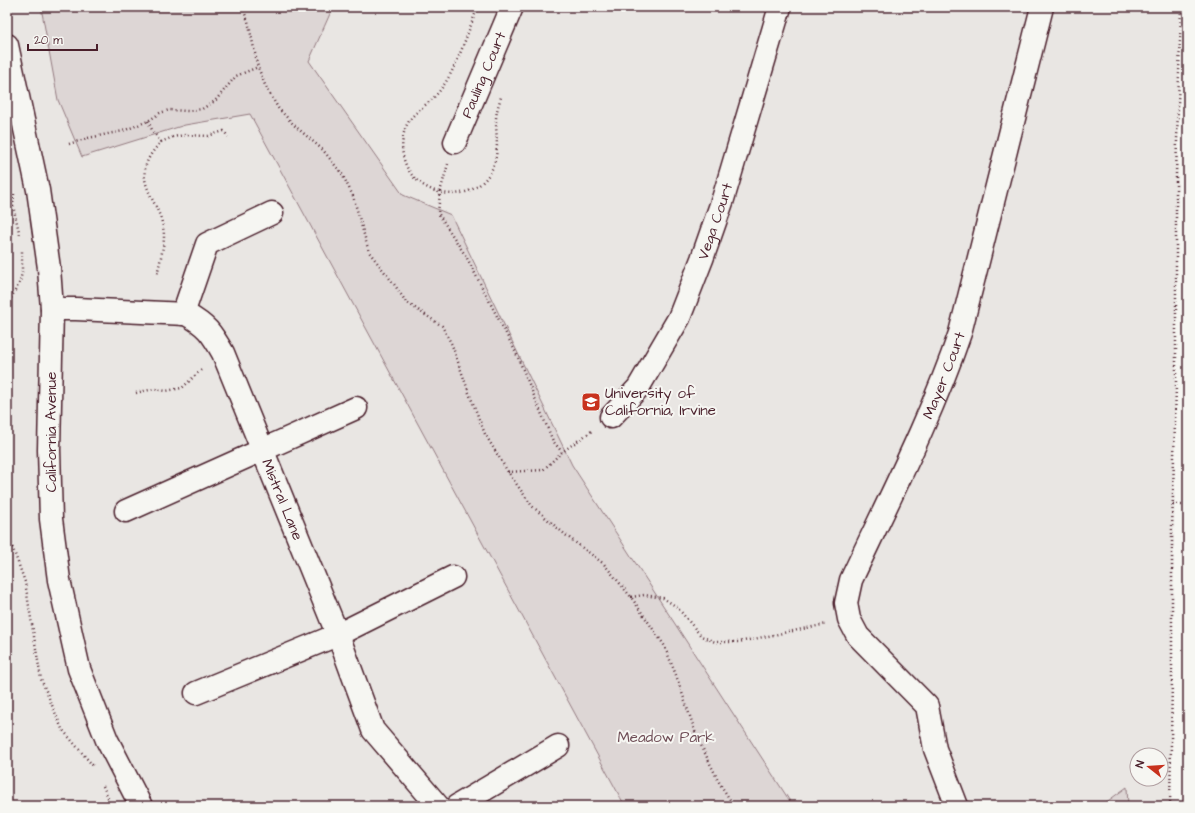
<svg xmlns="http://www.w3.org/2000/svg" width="1195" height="813" viewBox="0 0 1195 813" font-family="'Architects Daughter',sans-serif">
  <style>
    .built { fill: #e9e6e3; fill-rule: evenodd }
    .green { fill: #ddd6d5; stroke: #947a80 }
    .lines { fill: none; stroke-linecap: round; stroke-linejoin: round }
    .minor-casing { stroke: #4a1f2b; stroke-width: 25 }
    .path { stroke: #4a1f2b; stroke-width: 2.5; stroke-dasharray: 1 3; stroke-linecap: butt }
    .minor { stroke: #f6f6f2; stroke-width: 22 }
    .labels { text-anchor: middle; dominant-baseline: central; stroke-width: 4; stroke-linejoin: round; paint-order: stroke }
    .street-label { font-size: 15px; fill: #4a1f2b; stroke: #f6f6f2 }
    .poi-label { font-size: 15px; fill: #4a1f2b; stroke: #f6f6f2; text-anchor: start }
    .park-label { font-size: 15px; fill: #6f4d56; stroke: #f6f6f2 }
  </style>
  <rect width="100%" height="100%" fill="#f6f6f2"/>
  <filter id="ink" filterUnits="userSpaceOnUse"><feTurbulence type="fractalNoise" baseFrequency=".025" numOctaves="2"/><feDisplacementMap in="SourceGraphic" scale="8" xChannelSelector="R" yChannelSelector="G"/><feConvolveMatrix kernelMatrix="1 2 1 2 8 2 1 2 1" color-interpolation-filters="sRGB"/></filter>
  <g filter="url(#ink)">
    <!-- built -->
    <path class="built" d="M 7,7 L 1180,7 L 1171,806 L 7,806 ZM 1137,755 L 1161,755 L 1161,779 L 1137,779 Z"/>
    <!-- green -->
    <path class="green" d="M 41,7 L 333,7 L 309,61 L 403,195 L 451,215 L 572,465 L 793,806 L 625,806 L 250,114 L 185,125 L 82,157 L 58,100 Z
      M 1127,787 L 1128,806 L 1101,806 Z"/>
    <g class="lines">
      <!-- minor casing -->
      <g class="minor-casing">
        <g id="minor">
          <path d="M 7,45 L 38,190 L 49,268 L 52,309 L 49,450 L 51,519 L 59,580 L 79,669 L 107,740 L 141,806"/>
          <path id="s1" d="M 455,142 L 512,7"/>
          <path id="s2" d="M 52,309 L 76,309 L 186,314 C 207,326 211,332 223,353 L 341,643 L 373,730 L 438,806"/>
          <path d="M 183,314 L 207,244 L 272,213"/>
          <path id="s3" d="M 611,417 L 638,388 L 679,318 L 702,259 L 723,199 L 780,7"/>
          <path d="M 126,511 L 356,408"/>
          <path d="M 196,693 L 337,635 L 453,577"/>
          <path d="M 457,806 L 558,746"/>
          <path id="s4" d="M 957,806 L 935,749 L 927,706 L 858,636 L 849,619 L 846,603 L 851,580 C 889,499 931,418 960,333 L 1042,7"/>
        </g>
      </g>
      <!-- path -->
      <path class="path" d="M 242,7 L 248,21 L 258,67 L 265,85 L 278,108 L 295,126 L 323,150 L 342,174 L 353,196 L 369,252 L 394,284 L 406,302 L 442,326 L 452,345 L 469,393 L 485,434 L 508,472 L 532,506 L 568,537 L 604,564 L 631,597 L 664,645 L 676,675 L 697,737 L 720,784 L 734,806
        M 478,7 C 466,35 457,71 437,94 C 423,110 406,114 403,138 C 394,191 467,215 491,171 C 500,154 496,138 496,120 C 496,112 499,104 501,97
        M 148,121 L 153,132 L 161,142 C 123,181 163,198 164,236 C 164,248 159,264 157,276
        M 161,142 L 173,137 L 185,135 L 208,136 L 224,131 L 228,137
        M 69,144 L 88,138 L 123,131 L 148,121 L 160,113 L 169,110 L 188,111 L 202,109 L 215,101 L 236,76 L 258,67
        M 448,164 L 440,192 L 438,213 L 467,258 L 516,353 L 553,441 L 562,452
        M 14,194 L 13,206 L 20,236
        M 7,305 L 20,282 L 22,272 L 22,251
        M 136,393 L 144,391 L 155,389 L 166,391 L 182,388 L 202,369
        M 508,472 L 543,470 L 562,452 L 593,430
        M 1173,505 L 1188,505
        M 7,532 L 25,582 L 41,679 L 62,729 L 94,767
        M 631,597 L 644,595 L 663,598 L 677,607 L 701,636 L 715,642 L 739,642 L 827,624
        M 103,786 L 109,800
        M 1156,806 L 1170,804
        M 1170,806 L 1172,680 L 1172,529 L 1176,387 L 1176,174 L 1181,7"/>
      <!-- minor -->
      <use href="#minor" class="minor"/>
    </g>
  </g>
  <!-- icons -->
  <defs>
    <g id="university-square" transform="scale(1)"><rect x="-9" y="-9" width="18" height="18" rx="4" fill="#c8321e" stroke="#f6f6f2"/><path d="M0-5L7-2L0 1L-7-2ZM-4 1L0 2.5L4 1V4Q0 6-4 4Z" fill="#fff"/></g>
  </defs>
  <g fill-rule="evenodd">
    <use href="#university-square" x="591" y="402"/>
  </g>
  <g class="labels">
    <!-- street labels -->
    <g class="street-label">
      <text stroke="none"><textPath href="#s1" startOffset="73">Pauling Court</textPath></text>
      <text stroke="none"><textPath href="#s3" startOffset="224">Vega Court</textPath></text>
      <text stroke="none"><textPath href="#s4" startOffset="487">Mayer Court</textPath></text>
      <text transform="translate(51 432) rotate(-90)">California Avenue</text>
      <text stroke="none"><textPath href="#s2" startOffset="347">Mistral Lane</textPath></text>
    </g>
    <!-- poi labels -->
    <g class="poi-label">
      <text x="605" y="393">University of<tspan x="605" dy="17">California, Irvine</tspan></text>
    </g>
    <!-- park labels -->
    <g class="park-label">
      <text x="666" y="737">Meadow Park</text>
    </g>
  </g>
  <!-- margin -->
  <rect width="1195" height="813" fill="none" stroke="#f6f6f2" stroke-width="24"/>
  <rect x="12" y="12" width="1171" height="789" fill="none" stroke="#4a1f2b" stroke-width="1.5" filter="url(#ink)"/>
  <!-- north arrow -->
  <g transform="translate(1149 767) rotate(287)"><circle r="19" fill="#f6f6f2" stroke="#b1a0a2"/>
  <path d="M0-3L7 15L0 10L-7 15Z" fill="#c8321e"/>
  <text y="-6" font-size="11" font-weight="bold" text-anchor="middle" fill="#4a1f2b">N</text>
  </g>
  <!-- scale -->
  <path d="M28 44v6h69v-6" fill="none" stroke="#4a1f2b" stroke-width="2"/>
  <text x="34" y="44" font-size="12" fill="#4a1f2b" stroke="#f6f6f2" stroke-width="3" paint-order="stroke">20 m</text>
</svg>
